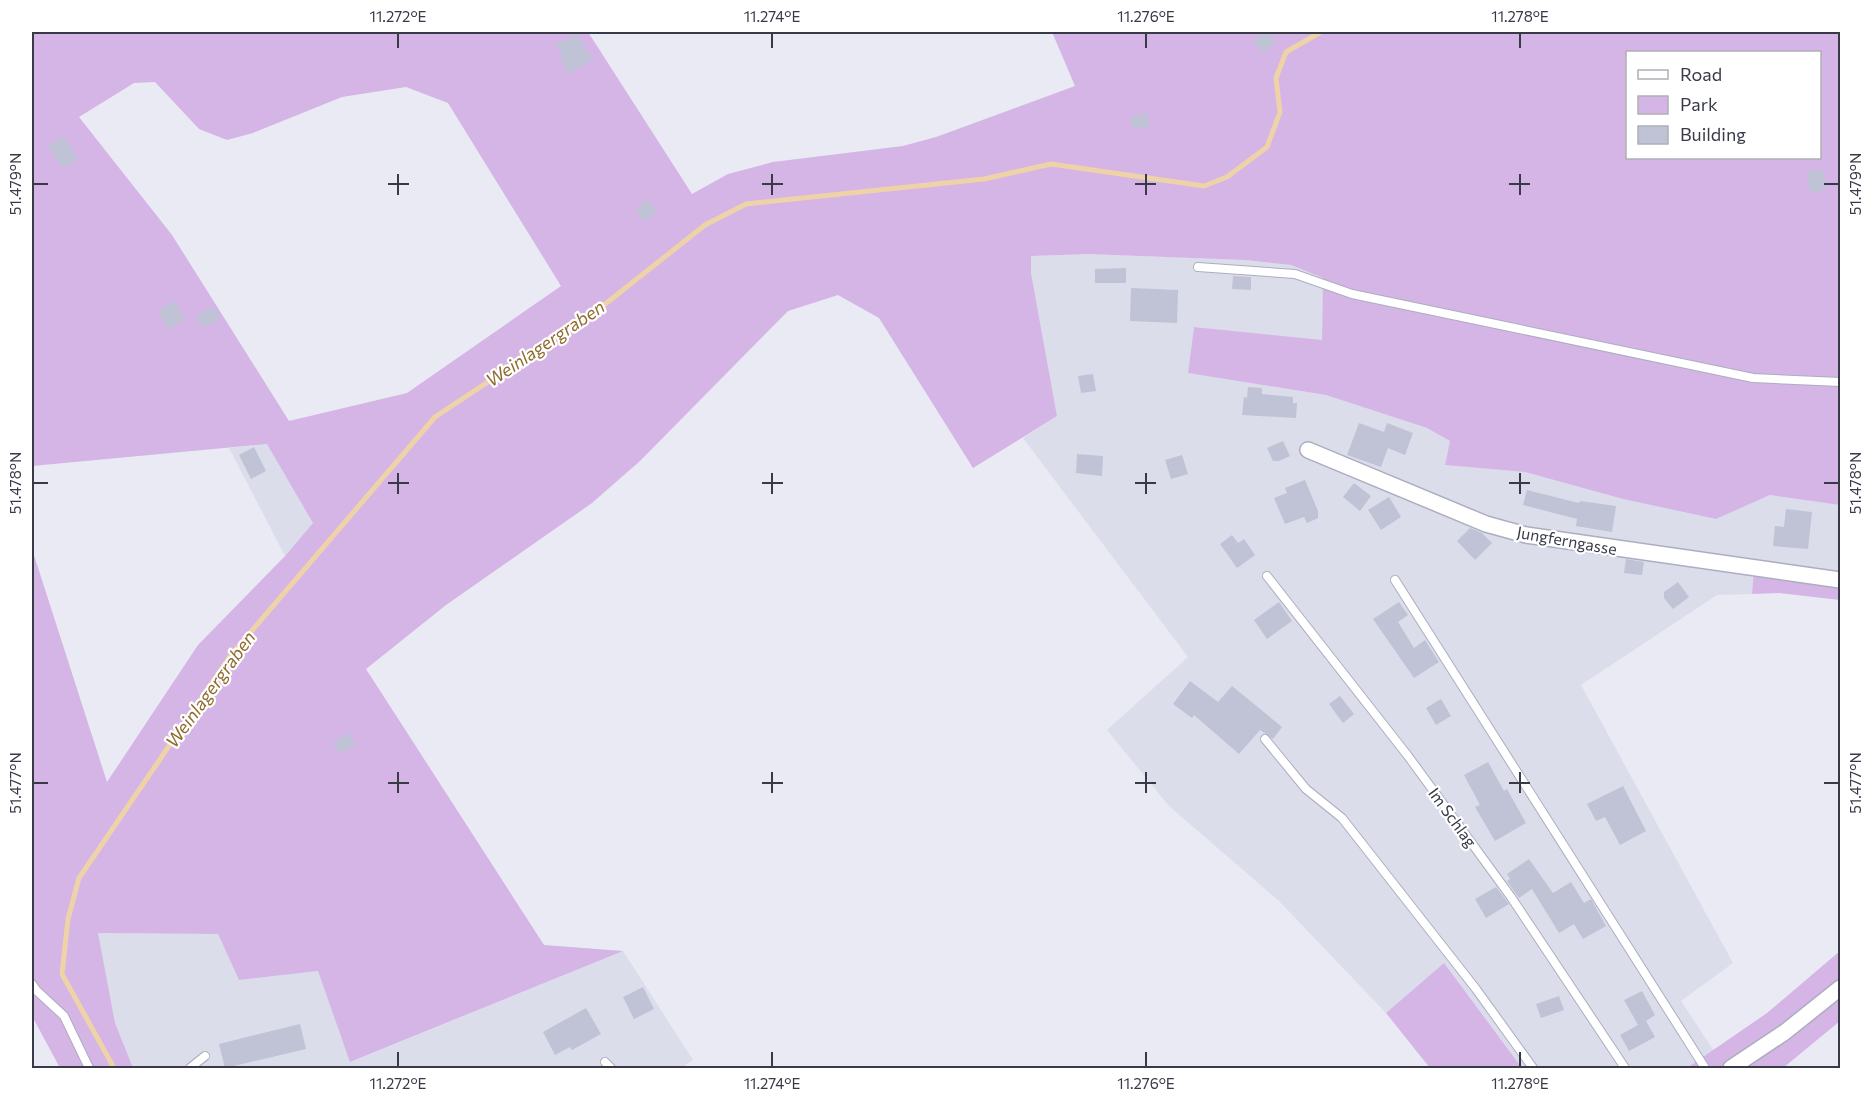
<svg xmlns="http://www.w3.org/2000/svg" width="1872" height="1100" viewBox="0 0 1872 1100" font-family="Commissioner,sans-serif">
  <style>
    .residential { fill: #dbddeb }
    .green { fill: #d5b4e6; fill-rule: evenodd }
    .lines { fill: none; stroke-linecap: round; stroke-linejoin: round }
    .stream { stroke: #eed3a8; stroke-width: 5 }
    .building { fill: #bfc3d5 }
    .service-casing { stroke: #acaebf; stroke-width: 10 }
    .minor-casing { stroke: #acaebf; stroke-width: 18 }
    .service { stroke: #fff; stroke-width: 8 }
    .minor { stroke: #fff; stroke-width: 15 }
    .ticks { fill: none; stroke: #383a47; stroke-width: 2 }
    .labels { text-anchor: middle; dominant-baseline: central; stroke-width: 4.5; stroke-linejoin: round; paint-order: stroke }
    .street-label { font-size: 16px; fill: #383a47; stroke: #fff }
    .water-label { font-size: 18px; font-style: italic; fill: #8f6b2d; stroke: #fff }
    .neatline { fill: none; stroke: #383a47; stroke-width: 2 }
    .ticks-label { font-size: 15px; text-anchor: middle; fill: #383a47 }
  </style>
  <rect width="100%" height="100%" fill="#e9eaf4"/>
  <!-- residential -->
  <path class="residential" d="M 1088,254 L 1245,260 L 1291,265 L 1323,278 L 1322,341 L 1194,327 L 1188,373 L 1326,395 L 1427,428 L 1450,441 L 1445,465 L 1525,472 L 1623,499 L 1716,519 L 1770,495 L 1840,505 L 1840,584 L 1754,570 L 1752,594 L 1717,595 L 1581,685 L 1733,963 L 1681,1001 L 1714,1051 L 1687,1068 L 1522,1068 L 1444,963 L 1386,1013 L 1280,902 L 1169,806 L 1107,730 L 1188,657 L 1023,438 L 1057,416 L 1031,273 L 1031,256 Z
    M 268,444 L 313,523 L 285,556 L 229,448 Z
    M 97,933 L 218,934 L 239,980 L 318,971 L 351,1062 L 623,951 L 693,1060 L 681,1068 L 133,1068 L 115,1023 Z"/>
  <!-- green -->
  <path class="green" d="M 32,32 L 588,32 L 692,194 L 728,174 L 773,162 L 903,146 L 936,137 L 1075,86 L 1052,32 L 1840,32 L 1840,505 L 1770,495 L 1716,519 L 1623,499 L 1525,472 L 1445,465 L 1450,441 L 1427,428 L 1326,395 L 1188,373 L 1194,327 L 1322,340 L 1323,278 L 1291,265 L 1245,260 L 1088,254 L 1031,256 L 1031,273 L 1057,416 L 973,468 L 879,318 L 838,295 L 788,311 L 640,461 L 592,503 L 446,605 L 366,669 L 544,945 L 623,951 L 350,1062 L 318,971 L 239,980 L 218,934 L 98,933 L 115,1023 L 133,1068 L 60,1068 L 32,1016 L 32,549 L 107,782 L 198,645 L 285,556 L 313,523 L 267,444 L 32,466 ZM 1628,52 L 1820,52 L 1820,158 L 1628,158 ZM 155,82 L 199,129 L 227,140 L 253,133 L 342,97 L 406,87 L 448,103 L 561,286 L 407,393 L 289,421 L 172,235 L 79,117 L 134,83 Z
    M 1754,570 L 1840,584 L 1840,600 L 1779,593 L 1752,594 Z
    M 1840,951 L 1840,1021 L 1783,1068 L 1687,1068 L 1767,1013 Z
    M 1444,963 L 1522,1068 L 1430,1068 L 1386,1013 Z"/>
  <g class="lines">
    <!-- stream -->
    <path class="stream" d="M 114,1068 L 62,974 L 68,919 L 79,878 L 231,655 L 435,417 L 604,305 L 705,225 L 746,204 L 984,179 L 1051,164 L 1204,186 L 1227,177 L 1267,147 L 1280,112 L 1276,78 L 1286,52 L 1321,32"/>
  </g>
  <!-- building -->
  <path class="building" d="M 1263,32 L 1267,32 L 1276,41 L 1264,53 L 1253,42 Z
    M 576,33 L 593,59 L 569,74 L 560,59 L 563,57 L 556,45 Z
    M 1147,113 L 1150,127 L 1133,130 L 1130,117 Z
    M 63,136 L 78,159 L 63,168 L 48,146 Z
    M 1822,169 L 1827,189 L 1811,193 L 1806,173 Z
    M 648,199 L 657,212 L 644,221 L 635,209 Z
    M 1126,268 L 1126,283 L 1095,283 L 1095,269 Z
    M 1233,276 L 1251,277 L 1251,290 L 1232,289 Z
    M 1131,288 L 1178,290 L 1177,323 L 1130,321 Z
    M 175,301 L 185,320 L 168,329 L 158,311 Z
    M 213,306 L 220,319 L 203,328 L 196,316 Z
    M 1093,374 L 1096,391 L 1081,393 L 1078,376 Z
    M 1248,387 L 1262,388 L 1262,394 L 1293,397 L 1293,403 L 1297,403 L 1296,418 L 1242,415 L 1244,397 L 1247,398 Z
    M 1359,423 L 1384,432 L 1387,423 L 1413,433 L 1405,455 L 1388,448 L 1381,467 L 1347,455 Z
    M 1283,441 L 1290,456 L 1279,461 L 1273,461 L 1267,448 Z
    M 254,447 L 266,471 L 251,479 L 239,455 Z
    M 1077,454 L 1103,456 L 1102,476 L 1076,473 Z
    M 1182,455 L 1188,474 L 1171,479 L 1165,460 Z
    M 1305,480 L 1318,511 L 1318,518 L 1307,523 L 1304,517 L 1285,524 L 1274,498 L 1287,493 L 1285,488 Z
    M 1354,483 L 1371,496 L 1360,511 L 1343,497 Z
    M 1527,490 L 1579,503 L 1580,501 L 1616,506 L 1612,532 L 1576,526 L 1577,519 L 1523,505 Z
    M 1389,497 L 1401,517 L 1381,530 L 1368,510 Z
    M 1786,509 L 1812,512 L 1808,549 L 1773,546 L 1775,526 L 1784,527 Z
    M 1470,528 L 1482,533 L 1492,543 L 1475,560 L 1457,541 Z
    M 1232,535 L 1238,543 L 1244,539 L 1255,555 L 1237,568 L 1220,544 Z
    M 1626,559 L 1644,562 L 1642,575 L 1624,573 Z
    M 1678,582 L 1689,597 L 1673,609 L 1664,598 L 1664,592 Z
    M 1279,602 L 1292,621 L 1267,639 L 1254,620 Z
    M 1399,602 L 1408,615 L 1398,622 L 1414,648 L 1425,640 L 1439,662 L 1414,678 L 1373,619 Z
    M 1190,681 L 1218,702 L 1232,686 L 1282,727 L 1273,739 L 1260,730 L 1239,754 L 1194,715 L 1192,718 L 1173,704 Z
    M 1340,696 L 1354,714 L 1343,723 L 1329,704 Z
    M 1441,699 L 1451,716 L 1436,725 L 1426,708 Z
    M 349,733 L 356,745 L 340,754 L 333,742 Z
    M 1488,762 L 1504,791 L 1507,789 L 1526,823 L 1495,841 L 1475,807 L 1480,805 L 1464,775 Z
    M 1623,786 L 1646,831 L 1620,845 L 1605,817 L 1596,821 L 1587,804 Z
    M 1529,859 L 1553,893 L 1571,882 L 1584,903 L 1591,899 L 1606,926 L 1583,939 L 1574,924 L 1559,933 L 1532,889 L 1519,898 L 1507,881 L 1510,879 L 1507,874 Z
    M 1496,887 L 1509,904 L 1486,918 L 1475,899 Z
    M 643,987 L 654,1009 L 634,1019 L 623,997 Z
    M 1642,991 L 1655,1015 L 1646,1021 L 1655,1037 L 1629,1051 L 1620,1035 L 1638,1025 L 1624,1000 Z
    M 1559,996 L 1564,1010 L 1541,1018 L 1536,1004 Z
    M 586,1008 L 601,1034 L 572,1050 L 570,1047 L 555,1055 L 543,1032 Z
    M 300,1024 L 306,1049 L 225,1068 L 219,1044 Z"/>
  <g class="lines">
    <!-- service casing -->
    <g class="service-casing">
      <path id="service" d="M 1198,267 L 1295,274 L 1352,294 L 1753,378 L 1840,382
        M 1267,576 L 1408,756 L 1511,897 L 1625,1068
        M 1395,580 L 1705,1068
        M 1265,739 L 1306,789 L 1342,818 L 1476,989 L 1533,1068
        M 32,984 L 37,991 L 64,1016 L 89,1068
        M 605,1062 L 611,1068
        M 190,1068 L 205,1056"/>
    </g>
    <!-- minor casing -->
    <g class="minor-casing">
      <path id="minor" d="M 1308,450 L 1486,524 L 1526,535 L 1840,580
        M 1731,1068 L 1785,1032 L 1840,988"/>
    </g>
    <!-- service -->
    <use href="#service" class="service"/>
    <!-- minor -->
    <use href="#minor" class="minor"/>
  </g>
  <!-- ticks -->
  <path class="ticks" d="M 398,33 L 398,48M 772,33 L 772,48M 1146,33 L 1146,48M 1520,33 L 1520,48M 398,174 L 398,195M 772,174 L 772,195M 1146,174 L 1146,195M 1520,174 L 1520,195M 33,184 L 48,184M 388,184 L 409,184M 762,184 L 783,184M 1135,184 L 1156,184M 1509,184 L 1530,184M 1824,184 L 1839,184M 398,473 L 398,494M 772,473 L 772,494M 1146,473 L 1146,494M 1520,473 L 1520,494M 33,483 L 48,483M 388,483 L 409,483M 762,483 L 783,483M 1135,483 L 1156,483M 1509,483 L 1530,483M 1824,483 L 1839,483M 398,772 L 398,793M 772,772 L 772,793M 1146,772 L 1146,793M 1520,772 L 1520,793M 33,783 L 48,783M 388,783 L 409,783M 762,783 L 783,783M 1135,783 L 1156,783M 1509,783 L 1530,783M 1824,783 L 1839,783M 398,1052 L 398,1067M 772,1052 L 772,1067M 1146,1052 L 1146,1067M 1520,1052 L 1520,1067"/>
  <g class="labels">
    <!-- street labels -->
    <g class="street-label">
      <text transform="translate(1567 540) rotate(10)">Jungferngasse</text>
      <text transform="translate(1453 817) rotate(54)">Im Schlag</text>
    </g>
    <!-- water labels -->
    <g class="water-label">
      <text transform="translate(545 343) rotate(-34)">Weinlagergraben</text>
      <text transform="translate(210 689) rotate(-54)">Weinlagergraben</text>
    </g>
  </g>
  <!-- border -->
  <rect width="1872" height="1100" fill="none" stroke="#ffffff" stroke-width="66"/>
  <!-- legend -->
  <rect x="1626" y="51" width="195" height="108" fill="#ffffff" stroke="#afb0b5" stroke-width="1.5"/>
  <rect x="1638" y="70" width="30" height="9" fill="#ffffff" stroke="#afb0b5" stroke-width="1.5"/>
  <text x="1680" y="81" font-size="18" fill="#383a47">Road</text>
  <rect x="1638" y="96" width="30" height="18" fill="#d5b4e6" stroke="#afb0b5" stroke-width="1.5"/>
  <text x="1680" y="111" font-size="18" fill="#383a47">Park</text>
  <rect x="1638" y="126" width="30" height="18" fill="#bfc3d5" stroke="#afb0b5" stroke-width="1.5"/>
  <text x="1680" y="141" font-size="18" fill="#383a47">Building</text>
  <rect x="33" y="33" width="1806" height="1034" class="neatline"/>
  <g class="ticks-label">
    <text x="398" y="22">11.272°E</text>
    <text x="772" y="22">11.274°E</text>
    <text x="1146" y="22">11.276°E</text>
    <text x="1520" y="22">11.278°E</text>
    <text transform="translate(16 184) rotate(-90)" y="5">51.479°N</text>
    <text transform="translate(1856 184) rotate(-90)" y="5">51.479°N</text>
    <text transform="translate(16 483) rotate(-90)" y="5">51.478°N</text>
    <text transform="translate(1856 483) rotate(-90)" y="5">51.478°N</text>
    <text transform="translate(16 783) rotate(-90)" y="5">51.477°N</text>
    <text transform="translate(1856 783) rotate(-90)" y="5">51.477°N</text>
    <text x="398" y="1089">11.272°E</text>
    <text x="772" y="1089">11.274°E</text>
    <text x="1146" y="1089">11.276°E</text>
    <text x="1520" y="1089">11.278°E</text>
  </g>
</svg>
